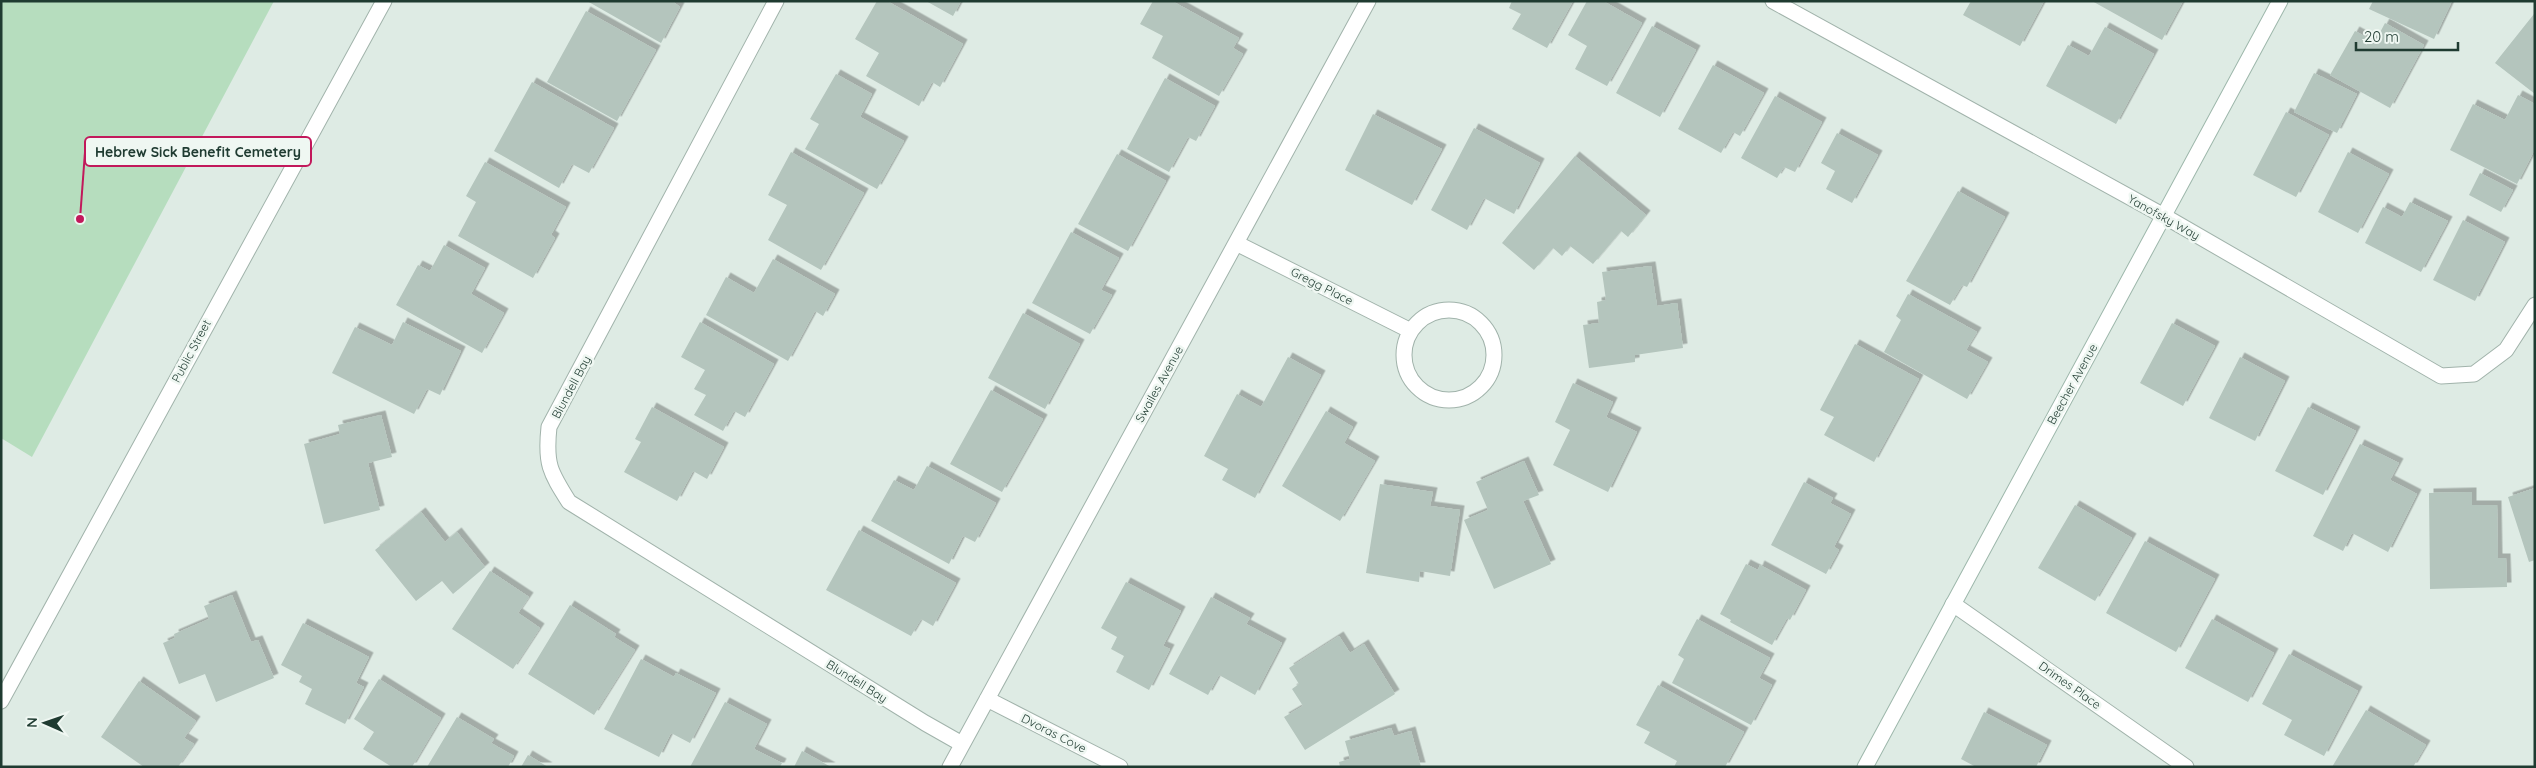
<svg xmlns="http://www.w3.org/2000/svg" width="2536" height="768" viewBox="0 0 2536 768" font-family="Quicksand,sans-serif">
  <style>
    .green { fill: #b6ddbe }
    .building { fill: #b4c5bd; filter: url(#shadow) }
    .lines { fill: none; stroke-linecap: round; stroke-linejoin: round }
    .street-casing { stroke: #a1b3ab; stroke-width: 17 }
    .secondary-casing { stroke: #9db7ab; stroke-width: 17 }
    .street { stroke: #fff; stroke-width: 15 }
    .secondary { stroke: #fff; stroke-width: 15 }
    .labels { text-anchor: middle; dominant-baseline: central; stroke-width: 5; stroke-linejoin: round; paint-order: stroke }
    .street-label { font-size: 12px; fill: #1f3b31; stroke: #eff7f2 }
    .leader { fill: none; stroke: #c2185b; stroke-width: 2 }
    .callout-dot { fill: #c2185b; stroke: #eff7f2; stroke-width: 2 }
    .callout { fill: #eff7f2; stroke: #c2185b; stroke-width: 2 }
    .callout-label { font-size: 14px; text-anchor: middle; font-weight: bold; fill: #1f3b31 }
  </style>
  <defs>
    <filter id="shadow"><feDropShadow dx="4.5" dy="-4.5" stdDeviation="0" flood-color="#0004"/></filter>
  </defs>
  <rect width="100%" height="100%" fill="#deebe4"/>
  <!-- green -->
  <path class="green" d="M 1,1 L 274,1 L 32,457 L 1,438 Z"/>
  <!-- building -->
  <path class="building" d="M 587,1 L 672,1 L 680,7 L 661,43 Z
    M 877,1 L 887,1 L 963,44 L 940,87 L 932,82 L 919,106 L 866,76 L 879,53 L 855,39 Z
    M 926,1 L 961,1 L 953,16 Z
    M 1153,1 L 1172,1 L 1239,38 L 1233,48 L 1243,54 L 1219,96 L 1152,58 L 1163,36 L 1140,24 Z
    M 1512,1 L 1573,1 L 1547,48 L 1512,29 L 1521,14 L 1509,8 Z
    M 1587,1 L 1603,1 L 1642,23 L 1607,86 L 1575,69 L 1587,46 L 1568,35 Z
    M 1971,1 L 2044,1 L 2020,46 L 1963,15 Z
    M 2092,1 L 2183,1 L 2162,40 Z
    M 2373,1 L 2452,1 L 2434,39 L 2369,9 Z
    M 586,11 L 656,50 L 617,121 L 547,82 Z
    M 2534,14 L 2535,15 L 2535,94 L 2495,63 Z
    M 2385,23 L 2424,45 L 2390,108 L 2330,75 L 2355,31 L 2375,42 Z
    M 1652,26 L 1696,50 L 1660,117 L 1616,93 Z
    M 2105,27 L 2154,54 L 2116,124 L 2046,86 L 2068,45 L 2089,56 Z
    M 1713,65 L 1764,93 L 1740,136 L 1733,132 L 1721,153 L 1678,129 Z
    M 2314,73 L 2357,94 L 2337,133 L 2294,112 Z
    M 836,74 L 872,94 L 860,117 L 904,141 L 877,189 L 805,149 L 819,124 L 810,119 Z
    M 1165,78 L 1215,106 L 1196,141 L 1188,137 L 1169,172 L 1127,149 Z
    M 532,82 L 614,128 L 589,173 L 572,164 L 559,188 L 494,151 Z
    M 2518,95 L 2535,104 L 2535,149 L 2517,184 L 2450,150 L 2473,104 L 2505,120 Z
    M 1775,96 L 1822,122 L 1795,172 L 1784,167 L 1777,178 L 1741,158 Z
    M 2286,112 L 2329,135 L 2296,197 L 2253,175 Z
    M 1373,114 L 1442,149 L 1412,205 L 1345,170 Z
    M 1474,128 L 1540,163 L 1514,214 L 1484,198 L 1467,230 L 1431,210 Z
    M 1837,133 L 1878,155 L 1852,203 L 1826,189 L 1835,171 L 1821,163 Z
    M 791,152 L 864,193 L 821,270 L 768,240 L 787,205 L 768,195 Z
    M 2348,152 L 2389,174 L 2358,233 L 2318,212 Z
    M 1117,154 L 1166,181 L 1128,251 L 1078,224 Z
    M 1575,156 L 1646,215 L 1628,237 L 1621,231 L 1593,264 L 1570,246 L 1562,256 L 1553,248 L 1534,270 L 1502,243 Z
    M 485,162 L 566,207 L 551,235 L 555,238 L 533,278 L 458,236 L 476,202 L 466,196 Z
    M 2480,173 L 2513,190 L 2501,212 L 2469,195 Z
    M 1958,191 L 2005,217 L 1967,287 L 1962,285 L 1950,305 L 1906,281 Z
    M 2410,202 L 2448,221 L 2421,272 L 2365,243 L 2383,207 L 2402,217 Z
    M 2463,220 L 2505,242 L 2475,301 L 2433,280 Z
    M 1071,232 L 1119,258 L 1101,290 L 1112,295 L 1090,334 L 1032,303 Z
    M 444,245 L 485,268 L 471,294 L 504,313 L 482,353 L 396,305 L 418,265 L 430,271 Z
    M 773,259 L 835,294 L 823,316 L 815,311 L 788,361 L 706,315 L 726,277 L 754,293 Z
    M 1651,266 L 1657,306 L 1677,303 L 1683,348 L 1635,355 L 1635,362 L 1589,368 L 1583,325 L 1599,323 L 1597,302 L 1606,300 L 1602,272 Z
    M 1908,294 L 1977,332 L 1966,350 L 1988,362 L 1967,399 L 1884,352 L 1901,320 L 1896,316 Z
    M 1023,313 L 1080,344 L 1045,409 L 988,378 Z
    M 403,322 L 461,351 L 440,395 L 427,389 L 414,414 L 332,373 L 355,327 L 392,345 Z
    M 700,322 L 774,364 L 745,417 L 734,411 L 723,431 L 694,415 L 706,395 L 694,389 L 705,370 L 681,357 Z
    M 2172,323 L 2215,346 L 2183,406 L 2140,383 Z
    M 1855,344 L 1919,379 L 1874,462 L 1824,435 L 1834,417 L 1820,410 Z
    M 1288,357 L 1321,375 L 1255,498 L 1222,480 L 1228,469 L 1204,456 L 1237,394 L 1261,407 Z
    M 2240,357 L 2285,381 L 2255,441 L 2209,418 Z
    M 1573,383 L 1613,402 L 1606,417 L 1637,432 L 1608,492 L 1553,465 L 1570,430 L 1555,422 Z
    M 991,390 L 1043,419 L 1002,492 L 950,464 Z
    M 652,407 L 724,447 L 707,479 L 693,471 L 677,501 L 624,472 L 641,442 L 635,439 Z
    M 2308,407 L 2356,431 L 2323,495 L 2275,471 Z
    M 1326,411 L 1353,427 L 1344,443 L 1375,461 L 1340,521 L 1282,486 Z
    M 381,415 L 392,457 L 368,463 L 380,510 L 324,524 L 304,444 L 340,434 L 338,425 Z
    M 2360,444 L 2399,463 L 2390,480 L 2417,494 L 2388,552 L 2352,533 L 2343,551 L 2313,536 Z
    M 1524,461 L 1539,495 L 1523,501 L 1551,564 L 1494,589 L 1464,520 L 1488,510 L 1476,482 Z
    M 927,466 L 996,503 L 975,542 L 963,536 L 949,564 L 871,521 L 894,480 L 914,490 Z
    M 1804,482 L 1833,498 L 1830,503 L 1851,514 L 1834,547 L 1839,550 L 1826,574 L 1771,545 Z
    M 1380,484 L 1433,492 L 1430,506 L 1460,510 L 1450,576 L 1420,571 L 1419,582 L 1366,573 Z
    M 2535,488 L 2535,560 L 2529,562 L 2508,497 Z
    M 2472,492 L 2472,505 L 2497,505 L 2498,558 L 2506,558 L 2507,587 L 2430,589 L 2429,493 Z
    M 2075,505 L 2132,538 L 2095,601 L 2038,568 Z
    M 421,512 L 445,542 L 457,532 L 485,567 L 453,594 L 442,581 L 416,601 L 375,550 Z
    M 859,530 L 956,583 L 933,626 L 921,619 L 911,636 L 826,590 Z
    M 2145,541 L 2215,579 L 2176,652 L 2106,613 Z
    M 1746,564 L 1758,570 L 1760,565 L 1806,590 L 1790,620 L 1787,618 L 1772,645 L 1730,622 L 1731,620 L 1720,614 Z
    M 490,571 L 529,597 L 518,613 L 540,628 L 513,669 L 452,629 Z
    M 1126,582 L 1181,611 L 1163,646 L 1170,649 L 1149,690 L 1116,672 L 1124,656 L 1111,649 L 1117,637 L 1101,628 Z
    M 232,595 L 251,642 L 258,640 L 274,678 L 216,702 L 205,674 L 179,684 L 163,643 L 175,638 L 174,634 L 209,619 L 204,606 Z
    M 1211,597 L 1250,618 L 1246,624 L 1282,643 L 1255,695 L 1219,675 L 1208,695 L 1169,674 Z
    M 570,605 L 616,634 L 614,637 L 635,650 L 594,715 L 528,674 Z
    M 1697,619 L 1770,658 L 1759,678 L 1772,685 L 1751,725 L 1672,683 L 1684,659 L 1678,655 Z
    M 2212,619 L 2274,653 L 2248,702 L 2185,668 Z
    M 303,623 L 369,657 L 356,683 L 364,687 L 345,724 L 305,704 L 312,689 L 299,682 L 302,676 L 281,665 Z
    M 1339,636 L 1350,653 L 1364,644 L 1395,694 L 1305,750 L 1284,717 L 1303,706 L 1292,689 L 1299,684 L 1289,668 Z
    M 2289,654 L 2358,691 L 2324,756 L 2284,735 L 2292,720 L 2262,704 Z
    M 641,659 L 674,677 L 676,673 L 716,693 L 690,743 L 671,733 L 659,757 L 604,729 Z
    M 379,679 L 441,718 L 412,767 L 392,767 L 363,749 L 374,732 L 354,719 Z
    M 139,681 L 196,721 L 184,738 L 194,744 L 178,767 L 144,767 L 101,737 Z
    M 1658,685 L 1744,732 L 1725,767 L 1674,767 L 1677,761 L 1644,743 L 1650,732 L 1636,725 Z
    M 725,702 L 767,724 L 754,749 L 782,763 L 780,767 L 690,767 Z
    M 2366,710 L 2426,745 L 2413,767 L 2332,767 Z
    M 1984,712 L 2047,745 L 2036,767 L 1976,767 L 1961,759 Z
    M 457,717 L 494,739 L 491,743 L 514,756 L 508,767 L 427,767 Z
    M 1391,728 L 1394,736 L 1411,731 L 1421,767 L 1340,767 L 1339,762 L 1350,759 L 1345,741 Z
    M 802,751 L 831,767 L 794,767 Z
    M 528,755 L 548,767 L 521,767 Z"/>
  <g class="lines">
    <!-- street casing -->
    <g class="street-casing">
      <path id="street" d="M 776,1 L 549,427 C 545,464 550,472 569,502 L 925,723 L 962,744
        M 1773,1 L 2164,216 L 2441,376 L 2474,374 L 2506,350 L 2535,305
        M 1236,243 L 1409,330
        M1404 355a45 45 0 1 1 90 0a45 45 0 1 1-90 0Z
        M 1953,604 L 2186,767
        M 987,699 L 1120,767
        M 1,701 L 384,1
        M 950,767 L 1368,1"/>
    </g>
    <!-- secondary casing -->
    <g class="secondary-casing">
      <path id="secondary" d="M 1865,767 L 2280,1"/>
    </g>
    <!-- street -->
    <use href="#street" class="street"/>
    <!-- secondary -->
    <use href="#secondary" class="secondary"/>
  </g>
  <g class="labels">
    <!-- street labels -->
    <g class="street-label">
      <text transform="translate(2164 217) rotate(29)">Yanofsky Way</text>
      <text transform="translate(1322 286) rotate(27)">Gregg Place</text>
      <text transform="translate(191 351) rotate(-62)">Public Street</text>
      <text transform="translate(1159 384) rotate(-61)">Swailes Avenue</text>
      <text transform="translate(2072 384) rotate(-61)">Beecher Avenue</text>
      <text transform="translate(571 387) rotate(-62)">Blundell Bay</text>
      <text transform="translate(857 681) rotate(32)">Blundell Bay</text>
      <text transform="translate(2070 685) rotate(35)">Drimes Place</text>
      <text transform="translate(1054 733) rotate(27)">Dvoras Cove</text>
    </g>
  </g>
  <!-- callouts -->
  <path class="leader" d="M80 219L85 152"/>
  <circle class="callout-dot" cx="80" cy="219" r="5"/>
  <rect class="callout" x="85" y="137" width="226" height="29" rx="5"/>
  <g class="callout-label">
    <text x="198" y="157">Hebrew Sick Benefit Cemetery</text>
  </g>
  <!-- border -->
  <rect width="2536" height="768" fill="none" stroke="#1f3b31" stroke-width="5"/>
  <!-- north arrow -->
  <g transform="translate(45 723) rotate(272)" stroke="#eff7f2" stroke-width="4" paint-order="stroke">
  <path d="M0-4L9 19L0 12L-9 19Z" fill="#1f3b31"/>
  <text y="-8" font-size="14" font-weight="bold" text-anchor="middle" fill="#1f3b31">N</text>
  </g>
  <!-- scale -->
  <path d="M2356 42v8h102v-8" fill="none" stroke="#1f3b31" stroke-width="2.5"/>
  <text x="2364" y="42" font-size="15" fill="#1f3b31" stroke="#eff7f2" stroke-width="4" paint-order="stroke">20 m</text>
</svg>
